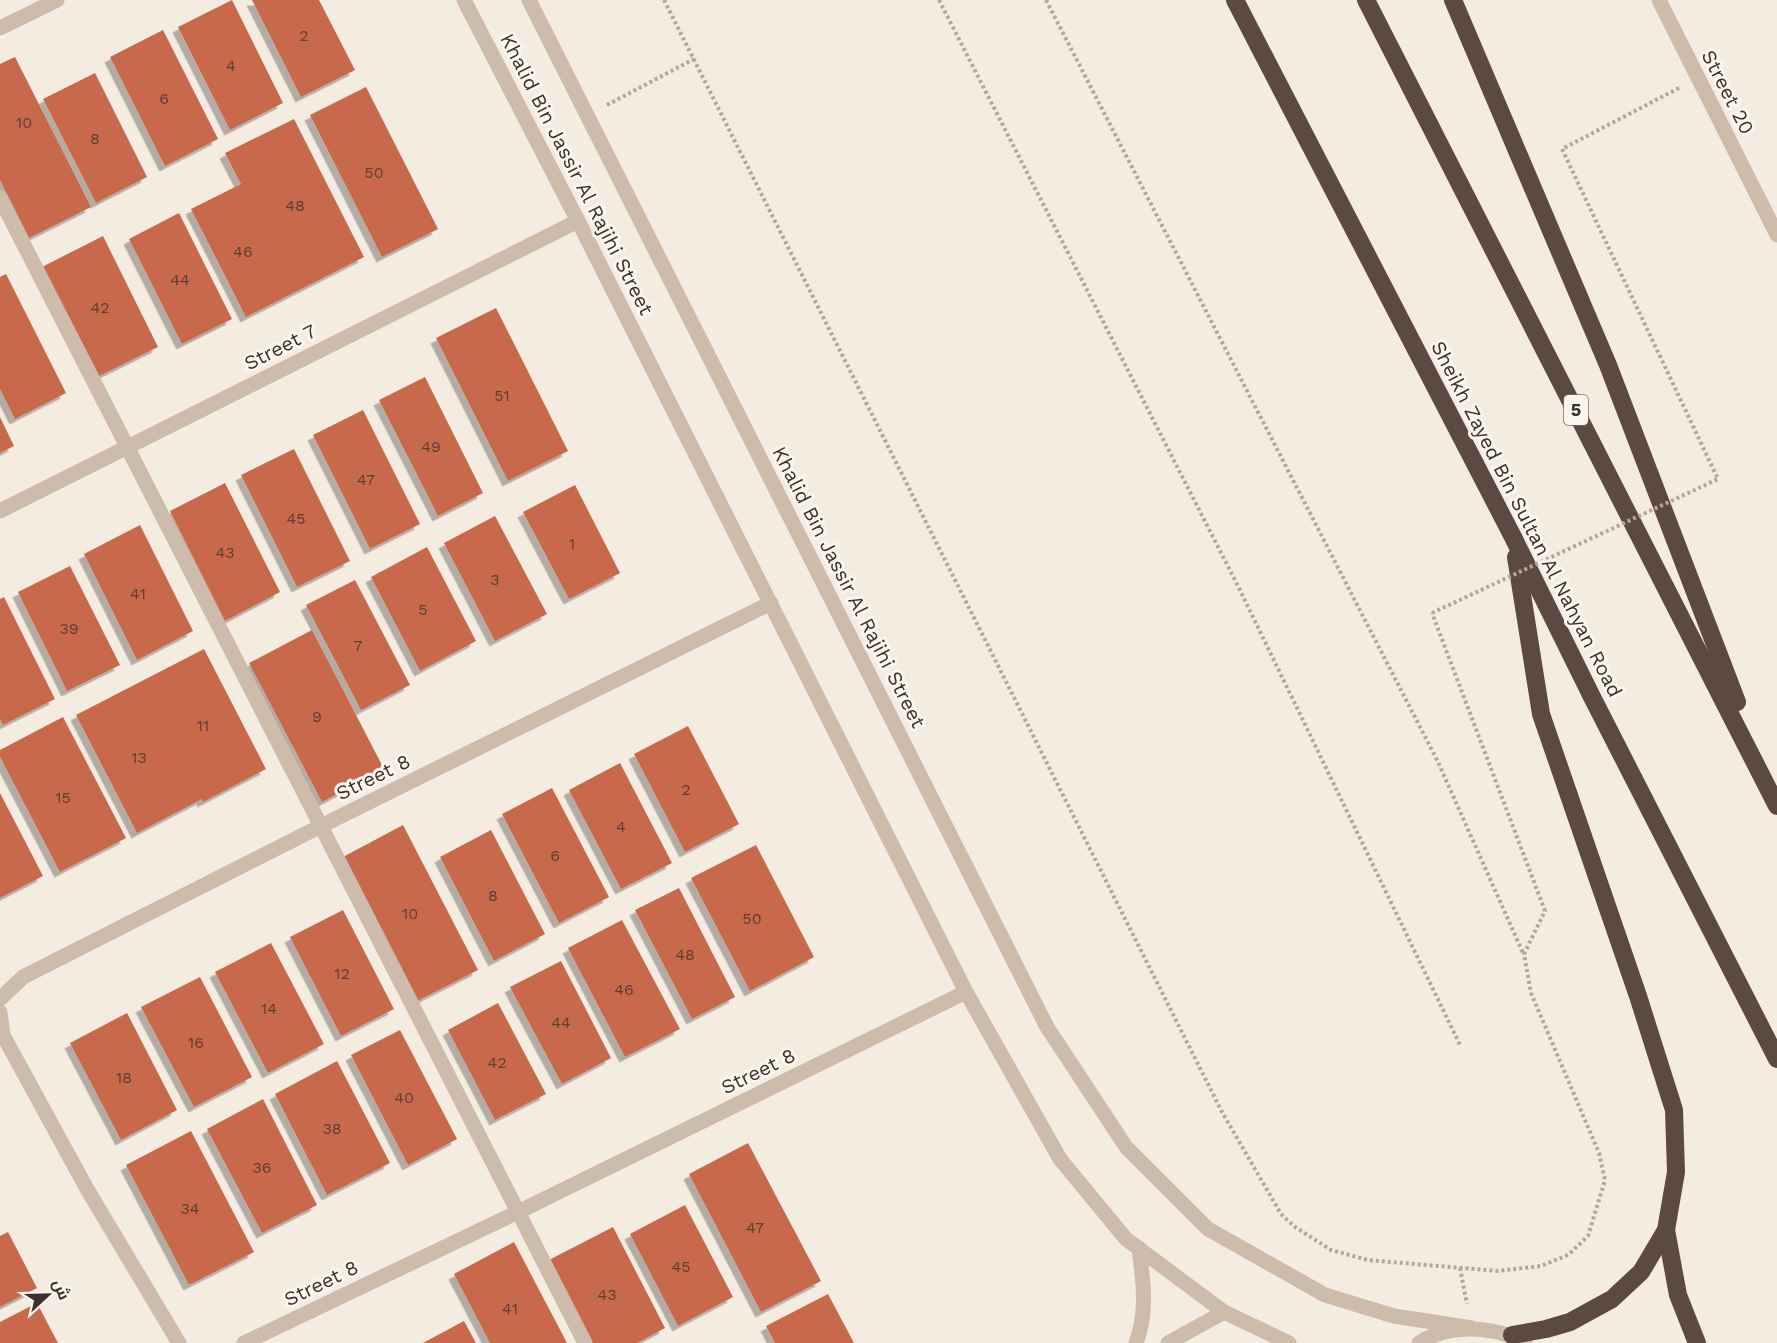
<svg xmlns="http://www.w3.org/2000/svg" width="1777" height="1343" font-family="'Work Sans',Cairo,sans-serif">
<defs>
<filter id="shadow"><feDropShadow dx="-5.5" dy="5.5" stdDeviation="0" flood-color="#0004"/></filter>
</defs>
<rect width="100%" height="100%" fill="#f4ebe1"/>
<g fill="#c8694b" filter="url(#shadow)">
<path d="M 232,0 L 283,103 L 230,130 L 178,27 Z"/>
<path d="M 252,0 L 319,0 L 355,70 L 301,97 Z"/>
<path d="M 163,30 L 218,139 L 165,166 L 110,57 Z"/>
<path d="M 15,57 L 91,207 L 29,238 L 0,180 L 0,64 Z"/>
<path d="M 95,73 L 147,177 L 96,203 L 43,99 Z"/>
<path d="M 366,87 L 438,229 L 382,257 L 310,115 Z"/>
<path d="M 294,119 L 364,257 L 246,317 L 191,209 L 241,184 L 225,153 Z"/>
<path d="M 179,213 L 232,319 L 182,344 L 129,239 Z"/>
<path d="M 103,236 L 158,347 L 97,377 L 42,267 Z"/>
<path d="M 6,274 L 66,393 L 15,419 L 0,389 L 0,277 Z"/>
<path d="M 496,308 L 568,451 L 508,481 L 436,338 Z"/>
<path d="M 425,377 L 483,493 L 438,516 L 379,400 Z"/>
<path d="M 363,410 L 420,524 L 370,549 L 313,435 Z"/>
<path d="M 0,417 L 14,446 L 0,453 Z"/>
<path d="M 294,449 L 350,561 L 297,587 L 241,475 Z"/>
<path d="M 225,483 L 280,592 L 225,621 L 170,511 Z"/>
<path d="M 575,485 L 620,573 L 569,599 L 523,512 Z"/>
<path d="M 495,516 L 547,614 L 495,641 L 444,543 Z"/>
<path d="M 140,525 L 193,631 L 137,660 L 84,554 Z"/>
<path d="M 427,547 L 476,641 L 420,671 L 371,577 Z"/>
<path d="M 70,566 L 120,665 L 67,691 L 18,592 Z"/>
<path d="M 355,580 L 410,685 L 361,710 L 306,605 Z"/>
<path d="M 4,597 L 55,699 L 3,725 L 0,719 L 0,599 Z"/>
<path d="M 312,630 L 384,769 L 322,802 L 249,663 Z"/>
<path d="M 204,649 L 266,769 L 203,802 L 202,799 L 137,833 L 76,715 Z"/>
<path d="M 63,717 L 126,838 L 60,872 L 0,757 L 0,750 Z"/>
<path d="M 688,726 L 739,824 L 685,852 L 634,754 Z"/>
<path d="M 620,763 L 672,863 L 621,889 L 569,790 Z"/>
<path d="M 552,788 L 609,897 L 559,923 L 502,814 Z"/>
<path d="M 0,793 L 43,876 L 0,898 Z"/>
<path d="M 403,825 L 478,970 L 417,1001 L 343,857 Z"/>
<path d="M 491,830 L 545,934 L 494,961 L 440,857 Z"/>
<path d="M 756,845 L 814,957 L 750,991 L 691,878 Z"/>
<path d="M 679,888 L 735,997 L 692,1019 L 635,910 Z"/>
<path d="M 343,910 L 394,1009 L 341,1036 L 290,937 Z"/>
<path d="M 622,920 L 680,1029 L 625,1057 L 568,948 Z"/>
<path d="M 271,943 L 324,1044 L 268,1073 L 215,972 Z"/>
<path d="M 561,961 L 611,1058 L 562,1084 L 510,987 Z"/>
<path d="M 200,977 L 252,1077 L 194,1107 L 141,1007 Z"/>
<path d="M 498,1003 L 546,1094 L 495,1120 L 448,1030 Z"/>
<path d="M 127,1013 L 177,1110 L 121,1140 L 70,1043 Z"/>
<path d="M 400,1030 L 457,1139 L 408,1165 L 351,1055 Z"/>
<path d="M 337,1061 L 390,1163 L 327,1195 L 275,1094 Z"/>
<path d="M 263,1099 L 317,1205 L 262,1233 L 207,1129 Z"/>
<path d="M 191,1131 L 254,1252 L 189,1285 L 126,1165 Z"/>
<path d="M 748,1143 L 821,1281 L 761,1312 L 689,1174 Z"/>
<path d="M 685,1205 L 733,1297 L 678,1326 L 630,1234 Z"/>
<path d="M 613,1227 L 665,1328 L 637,1343 L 592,1343 L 549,1260 Z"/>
<path d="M 8,1232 L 37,1288 L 0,1307 L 0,1236 Z"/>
<path d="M 514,1242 L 567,1343 L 490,1343 L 454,1274 Z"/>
<path d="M 828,1294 L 854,1343 L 775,1343 L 766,1326 Z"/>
<path d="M 37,1303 L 58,1343 L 0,1343 L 0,1322 Z"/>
<path d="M 464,1321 L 476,1343 L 423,1343 Z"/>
</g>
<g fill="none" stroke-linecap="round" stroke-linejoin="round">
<g stroke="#b9a596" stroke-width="4" stroke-dasharray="3 3" stroke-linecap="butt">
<path d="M 664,0 L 1222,1112 L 1281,1214 L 1295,1227 L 1331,1250 L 1368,1260 L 1497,1271 L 1541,1266 L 1568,1255 L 1588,1236 L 1605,1180 L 1599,1153 L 1531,993 L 1524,954 L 1545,911 L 1432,613"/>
<path d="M 939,0 L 1238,586 L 1460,1045"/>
<path d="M 1046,0 L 1438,762 L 1523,953"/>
<path d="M 1679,88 L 1562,149 L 1718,479"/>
<path d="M 607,105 L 694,59"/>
<path d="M 1460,1268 L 1467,1304"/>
</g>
<g stroke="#cdbbac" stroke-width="15">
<path d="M 464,0 L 578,221 L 966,992 L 1060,1159 L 1126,1239 L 1224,1312 L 1289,1343"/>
<path d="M 529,0 L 1047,1027 L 1126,1147 L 1208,1229 L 1325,1295 L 1394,1316 L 1472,1328"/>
<path d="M 1659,0 L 1777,235"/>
<path d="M 0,28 L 57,0"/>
<path d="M 0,198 C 192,581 390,961 585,1343"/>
<path d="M 0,511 L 578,221"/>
<path d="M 0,999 L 23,977 L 321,826 L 771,603"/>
<path d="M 0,1012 L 3,1035 L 87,1189 L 179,1343"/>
<path d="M 244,1343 L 518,1212 L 966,992"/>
<path d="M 1136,1343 C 1148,1312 1143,1280 1139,1248"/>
<path d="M 1168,1343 L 1224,1312"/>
<path d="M 1419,1343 C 1449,1324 1494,1325 1525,1343"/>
</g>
<g stroke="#5c4a42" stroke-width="18">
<path d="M 1235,0 L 1513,537 L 1591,695 L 1777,1059"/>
<path d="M 1366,0 L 1777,806"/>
<path d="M 1453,0 L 1608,365 L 1737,702"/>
<path d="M 1666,1230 L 1678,1295 L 1697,1343"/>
<path d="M 1512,1335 L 1546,1329 L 1570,1322 L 1612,1299 L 1641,1272 L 1666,1230 L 1676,1172 L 1674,1110 L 1638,996 L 1541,714 L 1516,557"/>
</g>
<path stroke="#b9a596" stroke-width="4" stroke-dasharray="3 3" stroke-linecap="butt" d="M 1432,613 L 1718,479"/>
</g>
<g text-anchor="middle" stroke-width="6" stroke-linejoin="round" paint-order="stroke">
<g font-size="16" fill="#5e3e33">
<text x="304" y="41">2</text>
<text x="231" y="71">4</text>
<text x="164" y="104">6</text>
<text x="24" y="128">10</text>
<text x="95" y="144">8</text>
<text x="374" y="178">50</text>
<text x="295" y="211">48</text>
<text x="243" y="257">46</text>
<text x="180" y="285">44</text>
<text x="100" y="313">42</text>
<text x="502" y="401">51</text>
<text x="431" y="452">49</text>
<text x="366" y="485">47</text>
<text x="296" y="524">45</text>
<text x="572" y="549">1</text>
<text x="225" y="558">43</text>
<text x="495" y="585">3</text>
<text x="138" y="599">41</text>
<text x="423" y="615">5</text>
<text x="69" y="634">39</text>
<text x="358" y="651">7</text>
<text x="317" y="722">9</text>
<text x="203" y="731">11</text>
<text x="139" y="763">13</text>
<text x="686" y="795">2</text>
<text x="63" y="803">15</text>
<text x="621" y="832">4</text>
<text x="555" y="861">6</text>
<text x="493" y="901">8</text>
<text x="410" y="919">10</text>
<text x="752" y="924">50</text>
<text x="685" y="960">48</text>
<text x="342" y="979">12</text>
<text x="624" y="995">46</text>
<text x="269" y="1014">14</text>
<text x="561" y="1028">44</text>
<text x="196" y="1048">16</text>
<text x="497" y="1068">42</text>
<text x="124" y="1083">18</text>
<text x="404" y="1103">40</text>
<text x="332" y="1134">38</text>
<text x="262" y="1173">36</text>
<text x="190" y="1214">34</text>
<text x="755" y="1233">47</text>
<text x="681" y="1272">45</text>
<text x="607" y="1300">43</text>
<text x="510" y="1314">41</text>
</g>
<rect fill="#fbf5ee" stroke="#756b66" stroke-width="1.5" x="1564" y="395" width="24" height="30" rx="4.5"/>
<g font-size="18" font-weight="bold" fill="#3b302b">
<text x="1576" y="416">5</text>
</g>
<g font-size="20" fill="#3b302b" stroke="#fbf5ee">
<text transform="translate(1728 92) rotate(63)" y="7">Street 20</text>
<text transform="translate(577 174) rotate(63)" y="7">Khalid Bin Jassir Al Rajihi Street</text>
<text transform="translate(280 347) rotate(-27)" y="7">Street 7</text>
<text transform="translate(1527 519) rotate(63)" y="7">Sheikh Zayed Bin Sultan Al Nahyan Road</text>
<text transform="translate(849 587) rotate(63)" y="7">Khalid Bin Jassir Al Rajihi Street</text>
<text transform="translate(373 777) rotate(-26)" y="7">Street 8</text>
<text transform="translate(758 1071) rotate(-26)" y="7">Street 8</text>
<text transform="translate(321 1283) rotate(-26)" y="7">Street 8</text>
</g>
</g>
<g transform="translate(48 1295) rotate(68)" stroke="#fbf5ee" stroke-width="4.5" paint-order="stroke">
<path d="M0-4.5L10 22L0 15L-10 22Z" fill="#3b302b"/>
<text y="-9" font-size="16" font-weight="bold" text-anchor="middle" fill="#3b302b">ش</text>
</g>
</svg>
